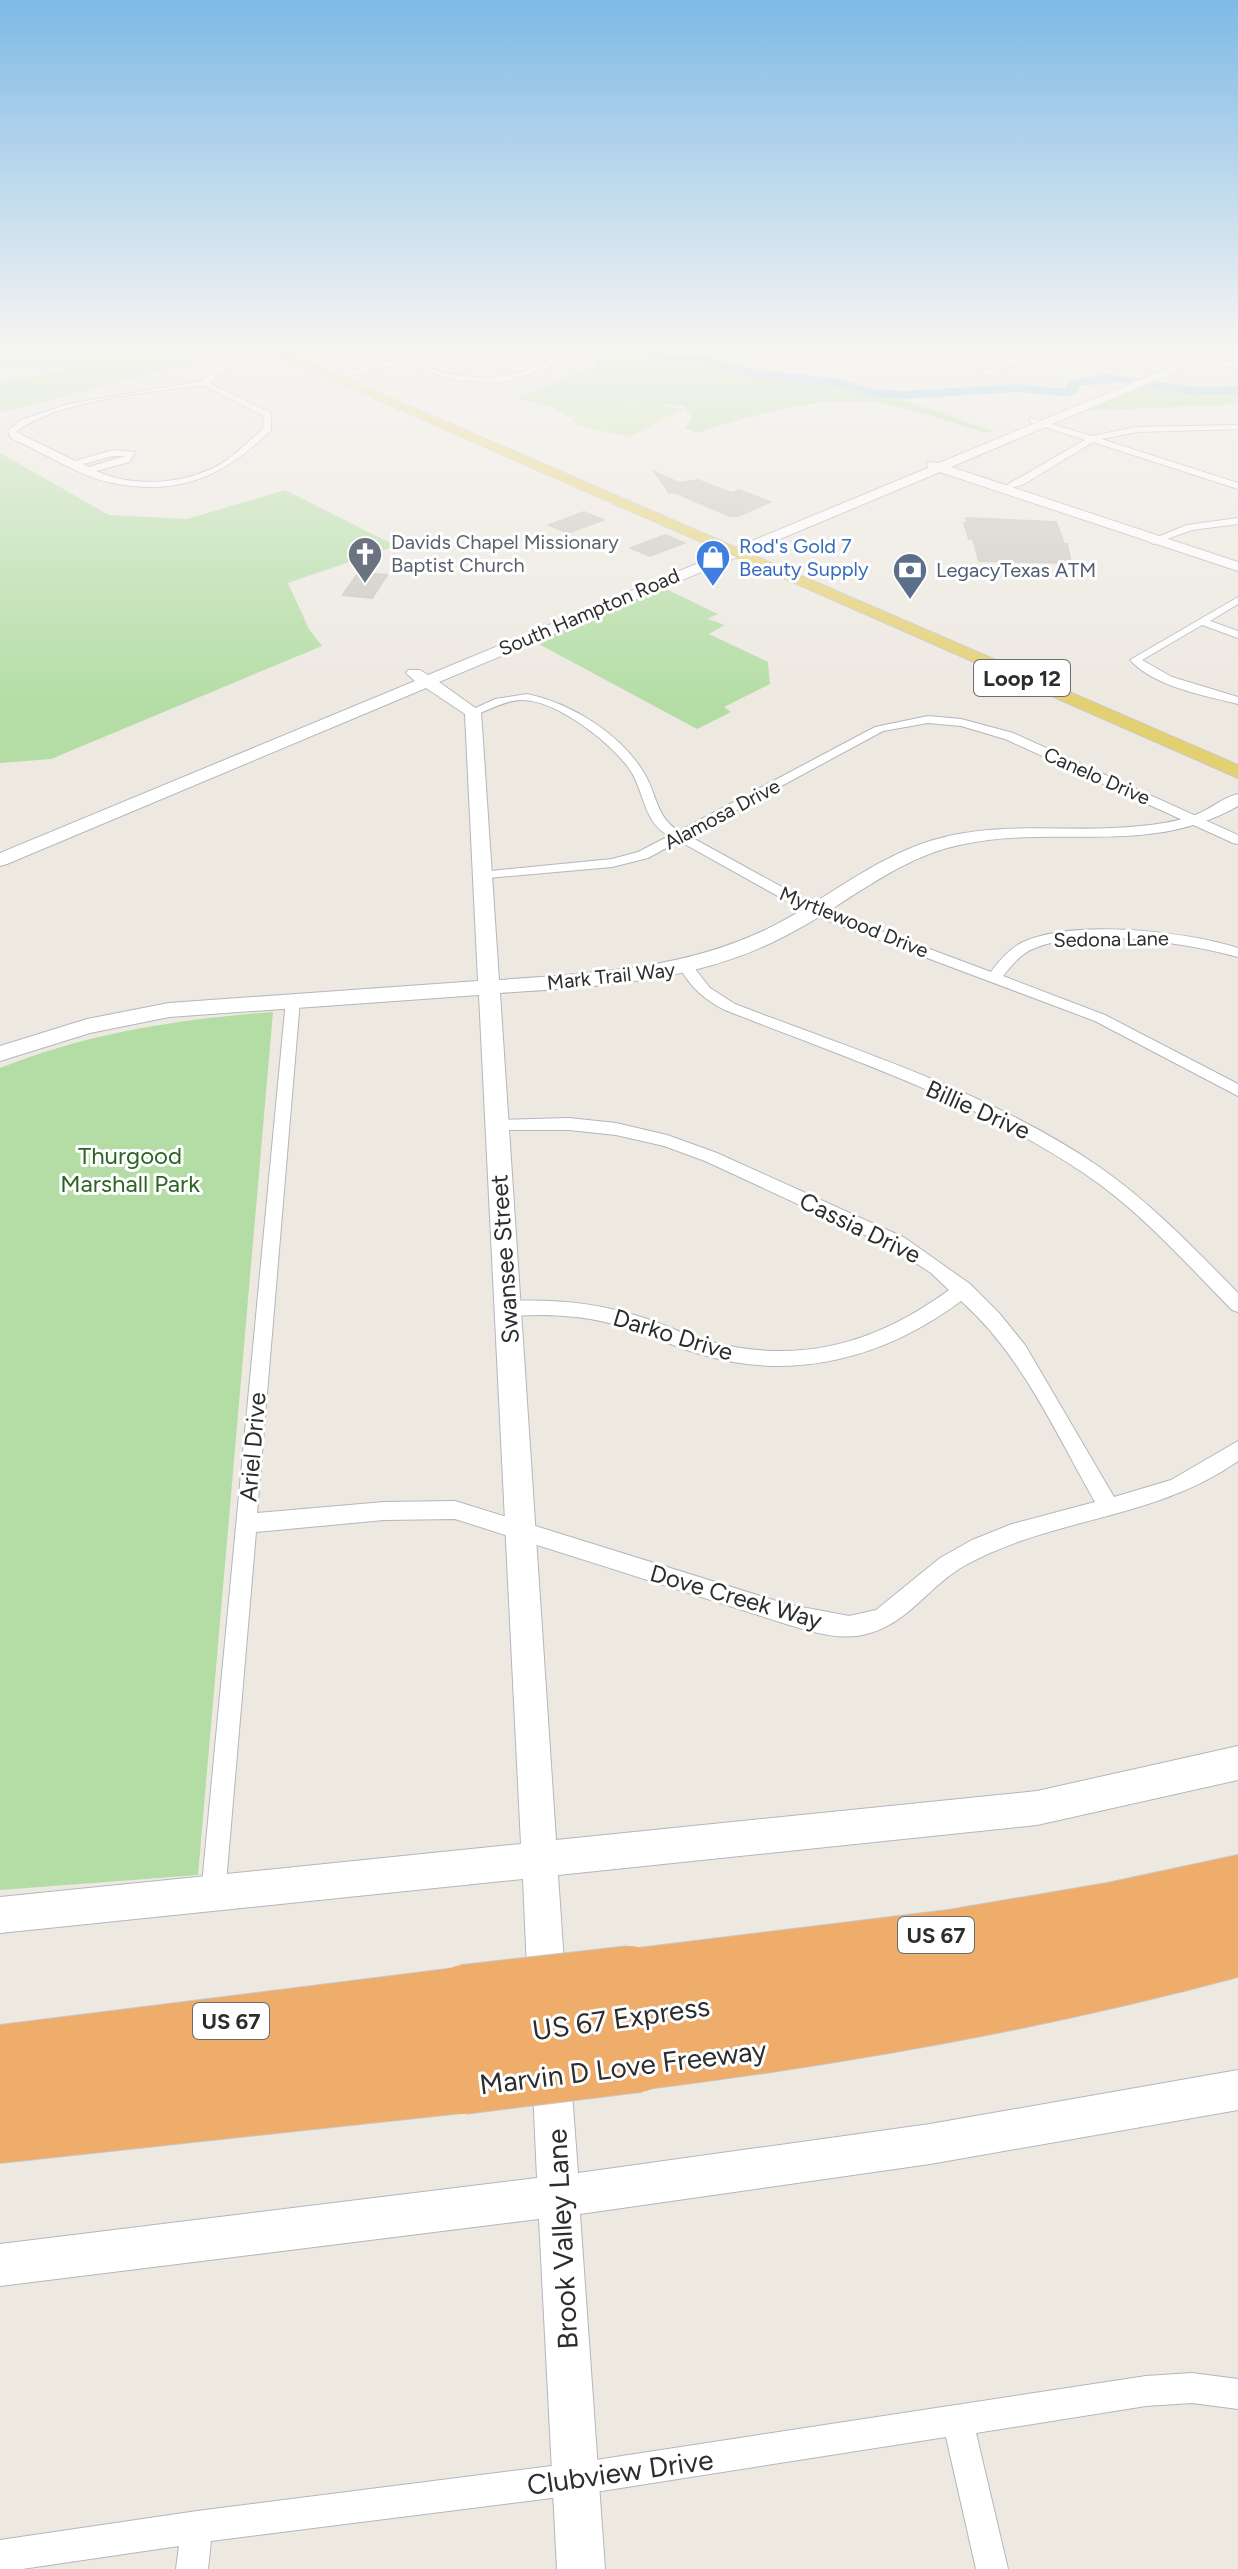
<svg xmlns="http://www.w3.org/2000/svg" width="1238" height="2569" font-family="Figtree,sans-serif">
<rect width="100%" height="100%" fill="#ede9e1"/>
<g fill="#b3dda4">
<path d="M 0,349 L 243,349 L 4,412 L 0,409 L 0,382 L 49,374 L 79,364 L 0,367 Z"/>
<path d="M 640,350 L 666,359 L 696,356 L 762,374 L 824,381 L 865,391 L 871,389 L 993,431 L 987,433 C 953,424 919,410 885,404 C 821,394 756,414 696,433 L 684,428 L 692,418 L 684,406 L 628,403 L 570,417 L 555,408 L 515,398 L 597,366 L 595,358 Z"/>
<path d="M 1159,381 L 1197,391 L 1238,385 L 1238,402 L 1223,405 L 1082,411 Z"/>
<path d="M 0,453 L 109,515 L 187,519 L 285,490 L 396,546 L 288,583 L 309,629 L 322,646 L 51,759 L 0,763 Z"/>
<path d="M 664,588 L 718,614 L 708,619 L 725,625 L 709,634 L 768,662 L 770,684 L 724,707 L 731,712 L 697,729 L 535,642 Z"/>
<path d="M 273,1012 L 198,1875 L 0,1890 L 0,1068 C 87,1033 180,1019 273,1012 Z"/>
</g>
<path fill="#c3e3a1" d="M 623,404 L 655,404 L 683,409 L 629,437 L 577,425 L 572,420 L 582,413 Z"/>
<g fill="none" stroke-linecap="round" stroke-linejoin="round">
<path fill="#80c2e3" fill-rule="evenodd" d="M 639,349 L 654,349 L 667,356 L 706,356 L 758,370 L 834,378 L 875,389 L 904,391 L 1020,384 L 1066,389 L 1069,381 L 1105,374 L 1195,387 L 1238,386 L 1238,394 L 1195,395 L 1120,382 L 1079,386 L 1078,392 L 1068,397 L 1020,392 L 904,399 L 874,397 L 833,386 L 757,378 L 706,364 L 665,364 Z"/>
</g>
<g fill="#c9c7bf" stroke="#c8c5bb" stroke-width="2">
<path d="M 655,472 L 679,483 L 698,480 L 731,493 L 739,490 L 770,502 L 738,516 L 730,516 L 674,492 L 669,493 Z"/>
<path d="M 584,512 L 603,520 L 568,533 L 549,525 Z"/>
<path d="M 966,518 L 1056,522 L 1064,544 L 1067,544 L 1071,563 L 979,561 L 973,539 L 969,539 L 964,523 L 968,523 Z"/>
<path d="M 665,535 L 684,543 L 650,556 L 631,548 Z"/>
<path d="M 358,573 L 387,575 L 372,598 L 343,595 Z"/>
</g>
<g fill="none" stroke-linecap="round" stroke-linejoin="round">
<g stroke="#b4b6bf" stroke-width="2">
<g id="street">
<path d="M 260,349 L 271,349 L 225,369 L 209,383 L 271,413 L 271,430 C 223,478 176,497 108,482 C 80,476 38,450 11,438 L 8,431 L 21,420 L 68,404 L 202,381 L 219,365 ZM 203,385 L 264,416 L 263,429 C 247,442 231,460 213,468 C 178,485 131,487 96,471 L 129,462 L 135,452 L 113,450 L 75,461 L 16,432 C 56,400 152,392 203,385 ZM 113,456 L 125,456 L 89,467 L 83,464 Z"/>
<path d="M 369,349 C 380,349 391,358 401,357 C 415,356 427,349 441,349 L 406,360 C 449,377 493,386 536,367 C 550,361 561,349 576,349 L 544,370 L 498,383 L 455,380 L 399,363 L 330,381 L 330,377 L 392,360 Z"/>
<path d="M 778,349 L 789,349 L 773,356 L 769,354 Z"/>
<path d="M 825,349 L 837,349 L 869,361 L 862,363 Z"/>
<path d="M 994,349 L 1031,349 L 1024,361 L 980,377 L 980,373 L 1021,354 Z"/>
<path d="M 1130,349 L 1142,349 L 1192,365 L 1185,367 Z"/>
<path d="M 1204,356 L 1238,365 L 1238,369 L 1201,360 Z"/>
<path d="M 1030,418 L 1092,436 L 1137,427 L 1238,425 L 1238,429 L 1137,432 L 1101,439 L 1238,483 L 1238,489 L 1093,442 L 1024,484 L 1005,490 L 1005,486 L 1085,440 L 1030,422 Z"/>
<path d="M 1238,518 L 1238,524 L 1192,530 L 1153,544 L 1148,541 L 1187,525 Z"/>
<path d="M 1238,597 L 1238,604 L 1210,621 L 1238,631 L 1238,638 L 1202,625 L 1142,660 L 1172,677 L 1238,697 L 1238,704 C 1203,695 1155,687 1130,660 Z"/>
<path d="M 527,694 C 571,703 621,734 644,773 C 657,794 656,818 679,831 L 875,727 L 928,716 L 961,719 L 1013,733 L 1238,835 L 1238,844 L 1233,843 L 1005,739 L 961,726 L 928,723 L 883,731 L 689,836 L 820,908 L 991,972 C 1000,960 1009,949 1023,942 C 1073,919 1186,931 1238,948 L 1238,957 C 1185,943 1088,927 1035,948 C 1021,953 1012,965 1003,976 L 1105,1015 L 1238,1084 L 1238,1096 L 1095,1021 L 810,914 L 679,841 L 648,858 L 612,867 L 476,879 L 476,873 L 481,872 L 612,859 L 638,852 L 669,836 C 644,822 645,796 632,773 C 615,745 555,698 520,700 C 503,701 489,711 473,715 L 467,712 L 495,699 Z"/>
<path d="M 687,963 L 692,965 L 710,988 L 735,1004 C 857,1051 988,1091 1098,1166 C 1150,1202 1194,1248 1238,1293 L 1238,1312 L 1232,1310 C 1185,1262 1140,1211 1085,1174 C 976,1100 846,1058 725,1010 C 705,1000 691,988 680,968 Z"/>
<path d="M 293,995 L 300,1000 L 257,1513 L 384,1502 L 455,1501 L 786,1604 L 849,1616 L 876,1610 L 940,1558 L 972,1540 L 1012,1524 L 1095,1502 C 1055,1432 1022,1355 961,1301 C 886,1357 796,1382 703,1355 C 670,1346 639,1329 605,1322 C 584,1317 561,1315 539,1315 C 527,1315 514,1317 503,1313 L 500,1308 L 503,1303 L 509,1301 C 554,1299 598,1303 641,1317 C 662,1323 682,1334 704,1340 C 796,1366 874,1345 949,1290 L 931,1273 L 893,1248 L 705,1161 L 664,1146 L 616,1135 L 569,1130 L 490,1130 L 488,1126 L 490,1122 L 496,1120 L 569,1118 L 616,1123 L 667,1135 L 717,1153 L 905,1238 L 970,1284 L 999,1313 L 1025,1345 L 1114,1497 L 1171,1480 L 1238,1441 L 1238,1461 C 1155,1520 1051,1517 964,1566 C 930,1585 909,1622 870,1633 C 842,1642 813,1632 786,1624 L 455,1519 L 384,1520 L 256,1532 L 225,1895 L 222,1904 L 213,1907 L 204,1904 L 201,1895 L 286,1000 Z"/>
<path d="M 1192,2373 L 1238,2379 L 1238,2409 L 1192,2403 L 1146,2406 L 976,2433 L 1008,2569 L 976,2569 L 946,2437 L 576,2495 L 211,2541 L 208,2569 L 176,2569 L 179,2546 L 22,2569 L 0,2569 L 0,2540 L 197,2511 L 576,2463 L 1146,2376 Z"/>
</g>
</g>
<g stroke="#b4b6bf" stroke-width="2">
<g id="secondary">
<path d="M 1214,349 L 1229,349 L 951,467 L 1238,562 L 1238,571 L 940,472 L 439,682 L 481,712 L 499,980 C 591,973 681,970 765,930 C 822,903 870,860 930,841 C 1000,819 1070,834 1141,826 C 1161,824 1182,821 1200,813 C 1213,807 1224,797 1238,794 L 1238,806 C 1146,858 1056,823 959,845 C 894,859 842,908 783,937 C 695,983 597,986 500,993 L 556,1840 L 1037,1791 L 1238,1746 L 1238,1780 L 1037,1825 L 558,1875 L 566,1992 L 560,2005 L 547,2011 L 534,2005 L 528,1992 L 523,1879 L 0,1933 L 0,1897 L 521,1844 L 479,995 L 169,1017 L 90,1033 L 0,1061 L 0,1046 L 87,1019 L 169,1003 L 478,981 L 465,714 L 426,688 L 7,864 L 0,866 L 0,853 L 415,681 L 406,673 L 408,670 L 420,670 L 428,675 L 928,468 L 927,462 L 939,463 Z"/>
<path d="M 551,2048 L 565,2053 L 570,2067 L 578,2173 L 930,2124 L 1238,2070 L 1238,2110 L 930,2164 L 580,2214 L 605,2569 L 557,2569 L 539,2219 L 0,2286 L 0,2244 L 537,2178 L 532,2067 L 537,2053 Z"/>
</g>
</g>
<g stroke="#c8c8c8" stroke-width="2">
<path id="primary" d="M 262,349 L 278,349 L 1238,765 L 1238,778 Z"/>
</g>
<g stroke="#c8c8c8" stroke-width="2">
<g id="highway">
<path d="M 1238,1855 L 1238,1977 C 1041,2030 841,2065 639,2090 L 621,2083 L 614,2065 L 621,2047 L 631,2043 L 613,2036 L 606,2018 L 613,2000 L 625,1995 L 613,1990 L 606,1973 L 613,1956 L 630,1949 L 948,1910 L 1107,1883 Z"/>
<path d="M 463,1967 L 480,1975 L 488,1992 L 480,2009 L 455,2018 L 467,2022 L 474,2040 L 467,2058 L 456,2062 L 463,2061 L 481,2069 L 489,2087 L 481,2105 L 463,2113 L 0,2163 L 0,2025 Z"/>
</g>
</g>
<use href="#street" fill="#fff" fill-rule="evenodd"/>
<use href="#secondary" fill="#fff" fill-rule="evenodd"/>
<use href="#primary" fill="#e3d070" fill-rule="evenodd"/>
<use href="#highway" fill="#efad6b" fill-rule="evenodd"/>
<g stroke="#c8c8c8" stroke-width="56" stroke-linecap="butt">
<g id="highway-bridge">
<path d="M 463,1992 L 630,1973"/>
<path d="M 449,2040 L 631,2018"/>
<path d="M 463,2087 L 639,2065"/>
</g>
</g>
<use href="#highway-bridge" stroke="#efad6b" stroke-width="54"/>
</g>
<linearGradient id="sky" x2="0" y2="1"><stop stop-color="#7ebae6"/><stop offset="0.49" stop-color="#f7f5f2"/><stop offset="1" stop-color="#f7f5f2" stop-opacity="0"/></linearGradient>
<rect width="1238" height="709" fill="url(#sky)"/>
<defs>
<g id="church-pin" transform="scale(1.8)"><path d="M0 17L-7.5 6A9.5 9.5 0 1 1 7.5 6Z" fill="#6b7280" stroke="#fff"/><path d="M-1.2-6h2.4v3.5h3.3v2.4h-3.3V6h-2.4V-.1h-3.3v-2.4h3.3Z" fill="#fff"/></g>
<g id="shop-pin" transform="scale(1.8)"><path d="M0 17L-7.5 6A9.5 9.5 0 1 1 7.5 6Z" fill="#3f7fe0" stroke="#fff"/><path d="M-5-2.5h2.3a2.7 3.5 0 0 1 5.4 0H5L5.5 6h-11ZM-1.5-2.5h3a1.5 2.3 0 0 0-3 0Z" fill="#fff"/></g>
<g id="bank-pin" transform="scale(1.8)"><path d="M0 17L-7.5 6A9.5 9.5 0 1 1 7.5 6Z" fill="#5c6f8a" stroke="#fff"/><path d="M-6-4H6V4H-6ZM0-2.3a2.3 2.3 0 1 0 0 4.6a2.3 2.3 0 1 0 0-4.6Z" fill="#fff"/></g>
</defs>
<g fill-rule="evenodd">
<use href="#church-pin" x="365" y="554"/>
<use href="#shop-pin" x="713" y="557"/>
<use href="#bank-pin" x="910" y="570"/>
</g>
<g text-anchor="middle" stroke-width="6" stroke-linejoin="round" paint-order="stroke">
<g font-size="20" fill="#5b616d" stroke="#fff" text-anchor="start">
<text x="391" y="549">Davids Chapel Missionary<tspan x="391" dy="23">Baptist Church</tspan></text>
</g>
<g font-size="20" fill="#366cbe" stroke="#fff" text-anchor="start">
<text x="739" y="553">Rod's Gold 7<tspan x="739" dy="23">Beauty Supply</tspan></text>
</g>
<g font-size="20" fill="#4e5e75" stroke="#fff" text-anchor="start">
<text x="936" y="577">LegacyTexas ATM</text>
</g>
<g font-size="20" fill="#2d2d2d" stroke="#fff">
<text transform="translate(589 612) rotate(-23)" y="7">South Hampton Road</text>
<text transform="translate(1097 776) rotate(24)" y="7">Canelo Drive</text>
<text transform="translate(722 814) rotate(-28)" y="7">Alamosa Drive</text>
<text transform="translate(854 922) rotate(22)" y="7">Myrtlewood Drive</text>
<text transform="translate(1111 939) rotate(-1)" y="7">Sedona Lane</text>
<text transform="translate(611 976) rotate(-6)" y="7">Mark Trail Way</text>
</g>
<g fill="#fff" stroke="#6c6c6c" stroke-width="2">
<rect x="974" y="660" width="96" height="36" rx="6"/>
<rect x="898" y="1917" width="76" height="36" rx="6"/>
<rect x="193" y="2003" width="76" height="36" rx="6"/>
</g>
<g font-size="22" font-weight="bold" fill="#2d2d2d">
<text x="1022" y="686">Loop 12</text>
<text x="936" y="1943">US 67</text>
<text x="231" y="2029">US 67</text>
</g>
<g font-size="24" fill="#2d2d2d" stroke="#fff">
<text transform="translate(978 1110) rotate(24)" y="8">Billie Drive</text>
<text transform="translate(860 1228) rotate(26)" y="8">Cassia Drive</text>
<text transform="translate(505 1259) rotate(-94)" y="8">Swansee Street</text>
<text transform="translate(673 1335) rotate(17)" y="8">Darko Drive</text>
<text transform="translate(253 1447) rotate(-85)" y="8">Ariel Drive</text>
<text transform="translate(736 1597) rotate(16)" y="8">Dove Creek Way</text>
</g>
<g font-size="24" fill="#2c6423" stroke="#fff">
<text x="130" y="1164">Thurgood<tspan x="130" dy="28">Marshall Park</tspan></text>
</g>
<g font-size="28" fill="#2d2d2d" stroke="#fff">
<text transform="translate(621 2018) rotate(-8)" y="10">US 67 Express</text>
<text transform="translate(623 2067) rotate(-7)" y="10">Marvin D Love Freeway</text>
<text transform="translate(562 2239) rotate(-93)" y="10">Brook Valley Lane</text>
<text transform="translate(620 2472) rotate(-8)" y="10">Clubview Drive</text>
</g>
</g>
</svg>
